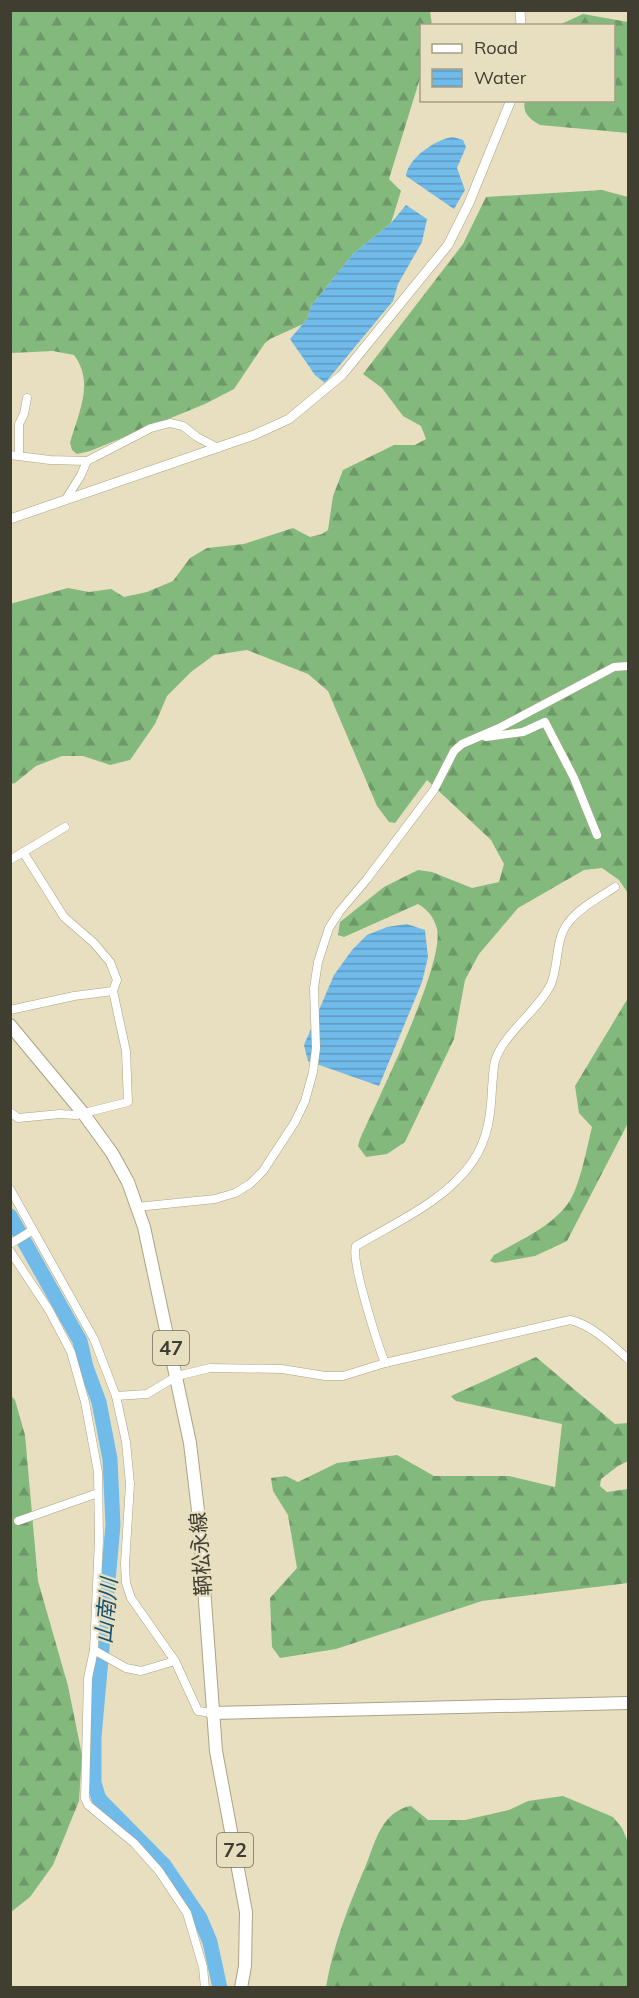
<svg xmlns="http://www.w3.org/2000/svg" width="639" height="1998" font-family="Mulish,'Noto Sans JP',sans-serif">
<defs>
<pattern id="forest-firs" width="22" height="20" patternUnits="userSpaceOnUse" patternTransform="scale(1.5)"><rect width="22" height="20" fill="#83b97d"/><path d="M5 1l3.5 6h-7zM16 11l3.5 6h-7z" fill="#6d9867"/></pattern>
<pattern id="water-rules" width="6" height="5" patternUnits="userSpaceOnUse" patternTransform="scale(1.5)"><rect width="6" height="5" fill="#71bbeb"/><path d="M0 2.5h6" fill="none" stroke="#5e99bf"/></pattern>
</defs>
<rect width="100%" height="100%" fill="#e7dfc0"/>
<g fill="url(#forest-firs)">
<path d="M 11,11 L 430,11 L 432,25 L 422,26 L 421,75 L 389,179 L 401,191 L 391,223 L 353,254 L 311,306 L 307,319 L 303,324 L 270,339 L 265,343 L 234,389 L 205,404 L 90,451 L 77,454 L 72,450 L 70,443 C 78,414 95,383 74,355 L 53,351 L 11,353 Z"/>
<path d="M 583,14 L 628,22 L 628,133 L 540,125 C 530,119 522,113 525,101 L 614,100 L 614,26 L 559,25 Z"/>
<path d="M 602,190 L 628,197 L 628,893 L 619,880 L 602,868 L 584,870 L 518,908 L 479,954 L 465,980 L 454,1039 L 405,1142 L 387,1154 L 366,1157 L 358,1146 L 360,1139 C 377,1101 445,964 437,929 C 434,917 428,910 418,904 L 344,937 L 338,935 L 340,922 L 384,887 L 418,870 L 432,872 L 472,888 L 499,882 L 504,864 L 491,840 L 427,780 L 395,823 L 389,822 L 377,806 L 328,691 L 308,674 L 247,650 L 214,655 L 191,672 L 167,696 L 155,724 L 130,760 L 110,765 L 83,756 L 62,756 L 36,766 L 15,783 L 11,784 L 10,604 L 68,588 L 89,592 L 111,589 L 124,597 L 147,592 L 173,581 L 190,558 L 207,548 L 244,544 L 293,528 L 310,537 L 322,534 L 328,530 L 333,496 L 343,470 L 394,445 L 415,445 L 426,439 L 421,426 L 403,416 L 382,388 L 363,374 L 463,244 L 486,197 Z"/>
<path d="M 628,998 L 628,1123 L 567,1241 L 535,1256 L 495,1263 L 490,1261 L 494,1255 C 520,1240 552,1227 569,1202 C 580,1186 587,1147 592,1127 L 579,1113 L 575,1086 Z"/>
<path d="M 536,1357 L 615,1424 L 628,1423 L 628,1461 L 618,1466 L 601,1479 L 600,1486 L 607,1492 L 628,1489 L 628,1583 L 482,1601 L 336,1649 L 280,1658 L 272,1647 L 270,1598 L 297,1568 L 288,1515 L 273,1491 L 271,1478 L 286,1476 L 298,1482 L 337,1463 L 397,1455 L 434,1476 L 509,1476 L 555,1487 L 562,1424 L 456,1401 L 451,1396 Z"/>
<path d="M 10,1395 L 15,1400 L 25,1435 L 38,1581 L 68,1686 L 82,1755 L 79,1801 L 53,1865 L 30,1897 L 11,1912 Z"/>
<path d="M 563,1796 L 613,1817 L 622,1828 L 628,1842 L 628,1987 L 326,1987 C 333,1945 349,1905 366,1865 C 372,1850 377,1831 388,1819 C 393,1813 403,1807 411,1806 L 428,1820 L 465,1820 L 509,1810 L 528,1801 Z"/>
</g>
<g fill="url(#water-rules)">
<path d="M 453,137 L 463,140 L 466,147 L 457,168 L 465,190 L 454,209 L 406,176 C 408,158 436,139 453,137 Z"/>
<path d="M 406,205 L 427,219 L 422,242 L 398,284 L 393,301 L 325,383 L 315,375 L 290,339 L 307,319 L 311,306 L 353,254 L 391,223 Z"/>
<path d="M 407,924 L 425,930 L 428,957 L 422,982 L 379,1086 L 308,1061 L 304,1045 L 334,975 L 352,950 L 367,935 L 387,927 Z"/>
</g>
<g fill="none" stroke-linecap="round" stroke-linejoin="round">
<path stroke="#71bbeb" stroke-width="15" d="M 10,1216 L 80,1341 L 86,1367 L 99,1402 L 110,1459 L 113,1525 L 94,1737 L 94,1783 L 99,1799 L 164,1865 L 200,1918 L 210,1942 L 220,1988"/>
<g stroke="#aaa386" stroke-width="9">
<g id="minor">
<path d="M 10,455 L 50,460 L 87,461 L 151,428 L 170,423 L 183,426 L 197,437 L 218,448"/>
<path d="M 19,455 L 19,424 L 24,414 L 27,398"/>
<path d="M 66,499 L 81,475 L 87,461"/>
<path d="M 486,737 L 523,732 L 545,722 L 574,778 L 597,835"/>
<path d="M 10,860 L 65,827"/>
<path d="M 10,1010 L 74,996 L 113,991"/>
<path d="M 10,1112 L 18,1118 L 60,1114 L 76,1115 L 128,1102 L 126,1051 L 113,991 L 117,980 L 110,962 L 94,943 L 64,917 L 23,852"/>
<path d="M 10,1189 L 94,1339 L 116,1396 L 126,1442 L 130,1484 L 125,1564 L 126,1583 L 131,1598 L 175,1661 L 198,1711 L 212,1713"/>
<path d="M 137,1207 L 215,1199 L 235,1193 L 250,1184 L 263,1171 L 295,1122 L 305,1101 L 313,1072 L 316,1048 L 314,988 L 318,962 L 329,928 L 340,911 L 367,879 L 434,790 L 454,751 L 462,744 L 499,728 L 614,667 L 628,666"/>
<path d="M 10,1244 L 33,1230"/>
<path d="M 10,1251 L 49,1310 L 71,1352 L 85,1402 L 98,1472 L 99,1540 L 94,1650 L 88,1678 L 85,1798 L 88,1805 L 134,1843 L 159,1871 L 187,1913 L 203,1967 L 205,1988"/>
<path d="M 385,1363 C 378,1345 350,1259 356,1246 C 396,1222 446,1201 473,1161 C 488,1139 491,1114 492,1088 C 493,1079 493,1069 495,1061 C 503,1034 538,1011 551,984 C 559,965 555,939 568,923 C 579,908 600,897 615,887"/>
<path d="M 116,1396 L 147,1394 L 177,1376 L 210,1368 L 282,1369 L 325,1376 L 343,1376 L 385,1363 L 570,1320 C 592,1325 611,1344 628,1359"/>
<path d="M 18,1521 L 98,1493"/>
<path d="M 94,1650 L 126,1668 L 141,1671 L 175,1661"/>
</g>
</g>
<g stroke="#aaa386" stroke-width="10">
<g id="tertiary">
<path d="M 520,10 L 521,26"/>
<path d="M 10,519 L 254,435 L 289,419 L 342,375 L 448,245 L 469,203 L 511,100"/>
</g>
</g>
<g stroke="#aaa386" stroke-width="14">
<g id="primary">
<path d="M 10,1025 L 83,1113 L 112,1153 L 128,1182 L 144,1227 L 190,1443 L 199,1519 L 216,1751 L 246,1912 L 245,1966 L 241,1988"/>
<path d="M 212,1713 L 628,1703"/>
</g>
</g>
<use href="#minor" stroke="#fff" stroke-width="8"/>
<use href="#tertiary" stroke="#fff" stroke-width="9"/>
<use href="#primary" stroke="#fff" stroke-width="12"/>
</g>
<g text-anchor="middle" stroke-width="4.5" stroke-linejoin="round" paint-order="stroke">
<g fill="#e7dfc0" stroke="#726e5c" stroke-width="1.5">
<rect x="153" y="1331" width="36" height="34" rx="4.5"/>
<rect x="217" y="1833" width="36" height="34" rx="4.5"/>
</g>
<g font-size="20" font-weight="bold" fill="#403d31">
<text x="171" y="1355">47</text>
<text x="235" y="1857">72</text>
</g>
<g font-size="21" fill="#403d31" stroke="#e7dfc0">
<text transform="translate(201 1554) rotate(-94)" y="7">鞆松永線</text>
</g>
<g font-size="22" font-style="italic" fill="#185172" stroke="#e7dfc0">
<text transform="translate(106 1611) rotate(-85)" y="8">山南川</text>
</g>
</g>
<rect width="639" height="1998" fill="none" stroke="#403d31" stroke-width="24"/>
<rect x="420" y="24" width="195" height="78" fill="#e7dfc0" stroke="#a49e87" stroke-width="1.5"/>
<rect x="432" y="44" width="30" height="9" fill="#ffffff" stroke="#a49e87" stroke-width="1.5"/>
<text x="474" y="54" font-size="18" fill="#403d31">Road</text>
<rect x="432" y="69" width="30" height="18" fill="url(#water-rules)" stroke="#a49e87" stroke-width="1.5"/>
<text x="474" y="84" font-size="18" fill="#403d31">Water</text>
</svg>
